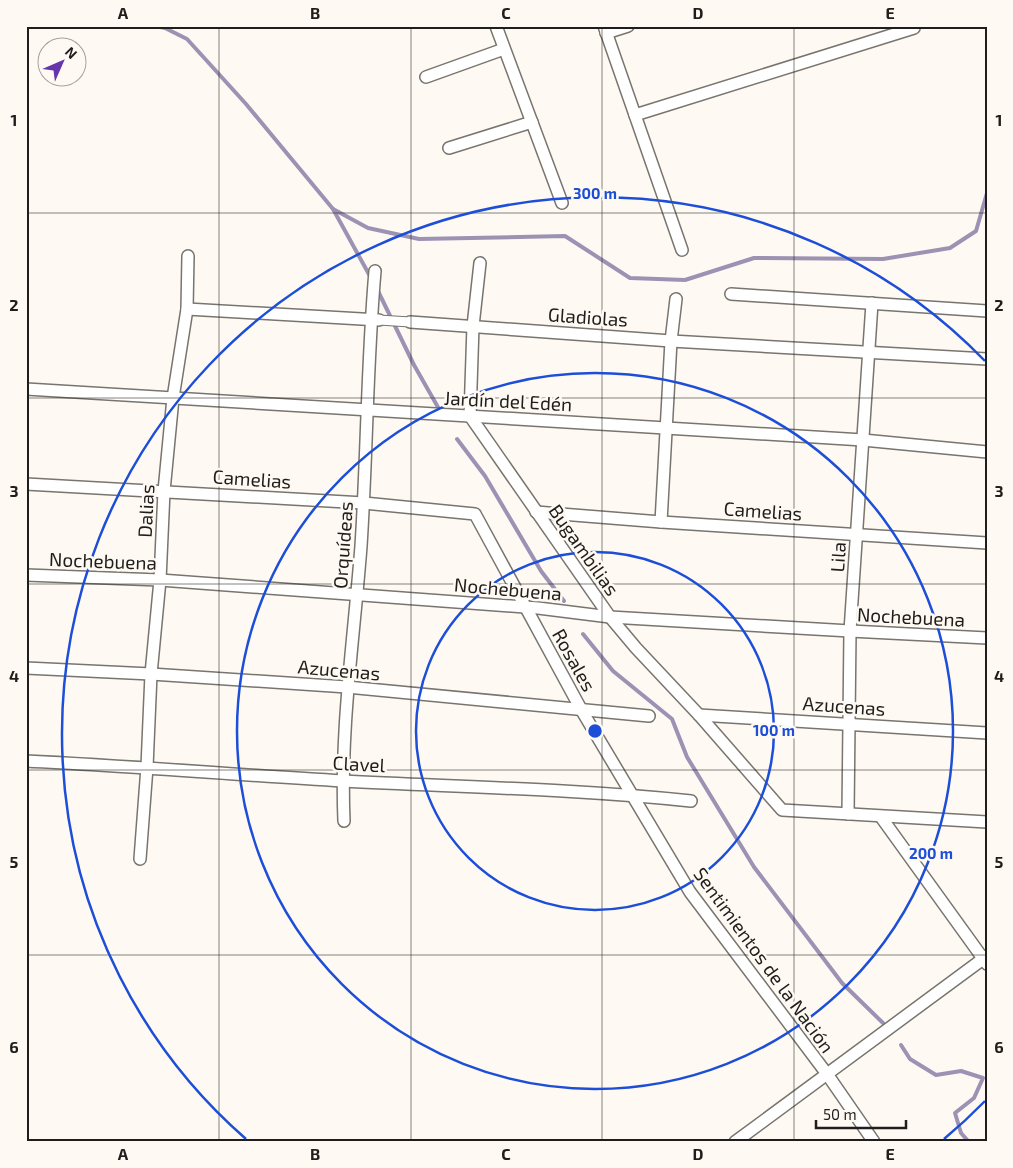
<svg xmlns="http://www.w3.org/2000/svg" width="1013" height="1168" font-family="'Exo 2',sans-serif">
<rect width="100%" height="100%" fill="#fefaf3"/>
<g fill="none" stroke-linecap="round" stroke-linejoin="round">
<g stroke="#9c92b3" stroke-width="4">
<path d="M 155,26 L 165,28 L 187,39 L 246,104 L 333,209 L 371,278"/>
<path d="M 333,209 L 368,228 L 419,239 L 565,236 L 630,278 L 685,280 L 754,258 L 883,259 L 950,248 L 976,231 L 987,193"/>
<path d="M 377,289 L 414,365 L 439,409"/>
<path d="M 457,439 L 485,476 L 541,571 L 564,601"/>
<path d="M 583,634 L 613,671 L 672,719 L 687,757 L 754,867 L 842,983 L 883,1023"/>
<path d="M 901,1045 L 910,1059 L 936,1075 L 961,1071 L 983,1078 L 974,1098 L 955,1113 L 961,1133 L 969,1142"/>
</g>
<g stroke="#78746e" stroke-width="11">
<path id="pedestrian" d="M 379,320 L 410,322"/>
</g>
<g stroke="#78746e" stroke-width="14">
<g id="minor">
<path d="M 496,26 L 562,203"/>
<path d="M 604,26 L 682,250"/>
<path d="M 606,33 L 628,26"/>
<path d="M 426,77 L 504,49"/>
<path d="M 635,115 L 914,28"/>
<path d="M 449,148 L 532,122"/>
<path d="M 480,263 L 473,326 L 470,416 L 610,617 L 636,648 L 699,715 L 782,810 L 987,822"/>
<path d="M 731,294 L 987,311"/>
<path d="M 187,309 L 379,320"/>
<path d="M 410,322 L 671,341 L 987,359"/>
<path d="M 26,389 L 863,440 L 987,452"/>
<path d="M 26,484 L 364,503 L 475,514 L 582,711 L 690,892 L 827,1074 L 874,1142"/>
<path d="M 536,512 L 661,522 L 987,543"/>
<path d="M 661,522 L 671,341 L 676,299"/>
<path d="M 26,575 L 160,580 L 538,608 L 610,617 L 850,631 L 987,638"/>
<path d="M 26,668 L 151,674 L 347,687 L 649,716"/>
<path d="M 699,715 L 987,733"/>
<path d="M 26,761 C 132,766 238,775 343,781 C 459,787 575,789 691,801"/>
<path d="M 848,814 L 850,631 L 872,303"/>
<path d="M 881,817 L 987,964"/>
<path d="M 344,821 C 340,729 354,638 361,546 C 367,454 367,362 375,271"/>
<path d="M 140,859 L 147,767 L 151,674 L 160,580 L 164,491 L 173,398 L 187,309 L 188,256"/>
<path d="M 735,1142 L 987,956"/>
</g>
</g>
<use href="#pedestrian" stroke="#fff" stroke-width="9"/>
<use href="#minor" stroke="#fff" stroke-width="11"/>
</g>
<path fill="none" stroke="#201e1c" stroke-width="1" stroke-opacity="0.55" d="M 219,26 L 219,1142M 411,26 L 411,1142M 602,26 L 602,1142M 794,26 L 794,1142M 26,213 L 987,213M 26,398 L 987,398M 26,584 L 987,584M 26,770 L 987,770M 26,955 L 987,955"/>
<g fill="none" stroke="#1d4ed8" stroke-width="2.5">
<circle cx="595" cy="731" r="179"/>
<circle cx="595" cy="731" r="358"/>
<path d="M985 1101A537 537 0 0 1 944 1139M246 1139A537 537 0 1 1 985 361"/>
</g>
<g text-anchor="middle" stroke-width="5" stroke-linejoin="round" paint-order="stroke">
<g font-size="19" fill="#201e1c" stroke="#fefaf3">
<text transform="translate(588 317) rotate(4)" y="7">Gladiolas</text>
<text transform="translate(508 401) rotate(3)" y="7">Jardín del Edén</text>
<text transform="translate(252 479) rotate(4)" y="7">Camelias</text>
<text transform="translate(146 511) rotate(-87)" y="7">Dalias</text>
<text transform="translate(763 511) rotate(4)" y="7">Camelias</text>
<text transform="translate(343 545) rotate(-86)" y="7">Orquídeas</text>
<text transform="translate(584 550) rotate(55)" y="7">Bugambilias</text>
<text transform="translate(838 557) rotate(-86)" y="7">Lila</text>
<text transform="translate(103 561) rotate(2)" y="7">Nochebuena</text>
<text transform="translate(508 589) rotate(5)" y="7">Nochebuena</text>
<text transform="translate(911 617) rotate(3)" y="7">Nochebuena</text>
<text transform="translate(574 660) rotate(61)" y="7">Rosales</text>
<text transform="translate(339 670) rotate(5)" y="7">Azucenas</text>
<text transform="translate(844 706) rotate(4)" y="7">Azucenas</text>
<text transform="translate(359 764) rotate(3)" y="7">Clavel</text>
<text transform="translate(764 960) rotate(54)" y="7">Sentimientos de la Nación</text>
</g>
</g>
<circle cx="595" cy="731" r="8" fill="#1d4ed8" stroke="#fefaf3" stroke-width="2.5"/>
<g font-size="15" text-anchor="middle" font-weight="bold" fill="#1d4ed8" stroke="#fefaf3" stroke-width="5" stroke-linejoin="round" paint-order="stroke">
<text x="595" y="199">300 m</text>
<text x="774" y="736">100 m</text>
<text x="931" y="859">200 m</text>
</g>
<rect width="1013" height="1168" fill="none" stroke="#fefaf3" stroke-width="55"/>
<g transform="translate(62 62) rotate(45)"><circle r="24" fill="#fefaf3" stroke="#a5a29d"/>
<path d="M0-4L9 19L0 12L-9 19Z" fill="#6634ab"/>
<text y="-8" font-size="14" font-weight="bold" text-anchor="middle" fill="#201e1c">N</text>
</g>
<path d="M816 1120v8h90v-8" fill="none" stroke="#201e1c" stroke-width="2.5"/>
<text x="823" y="1120" font-size="15" fill="#201e1c" stroke="#fefaf3" stroke-width="4" paint-order="stroke">50 m</text>
<rect x="28" y="28" width="958" height="1112" fill="none" stroke="#201e1c" stroke-width="2"/>
<g font-size="16" text-anchor="middle" font-weight="bold" fill="#201e1c">
<text x="123" y="19">A</text>
<text x="315" y="19">B</text>
<text x="506" y="19">C</text>
<text x="698" y="19">D</text>
<text x="890" y="19">E</text>
<text x="14" y="126">1</text>
<text x="999" y="126">1</text>
<text x="14" y="311">2</text>
<text x="999" y="311">2</text>
<text x="14" y="497">3</text>
<text x="999" y="497">3</text>
<text x="14" y="682">4</text>
<text x="999" y="682">4</text>
<text x="14" y="868">5</text>
<text x="999" y="868">5</text>
<text x="14" y="1053">6</text>
<text x="999" y="1053">6</text>
<text x="123" y="1160">A</text>
<text x="315" y="1160">B</text>
<text x="506" y="1160">C</text>
<text x="698" y="1160">D</text>
<text x="890" y="1160">E</text>
</g>
</svg>
